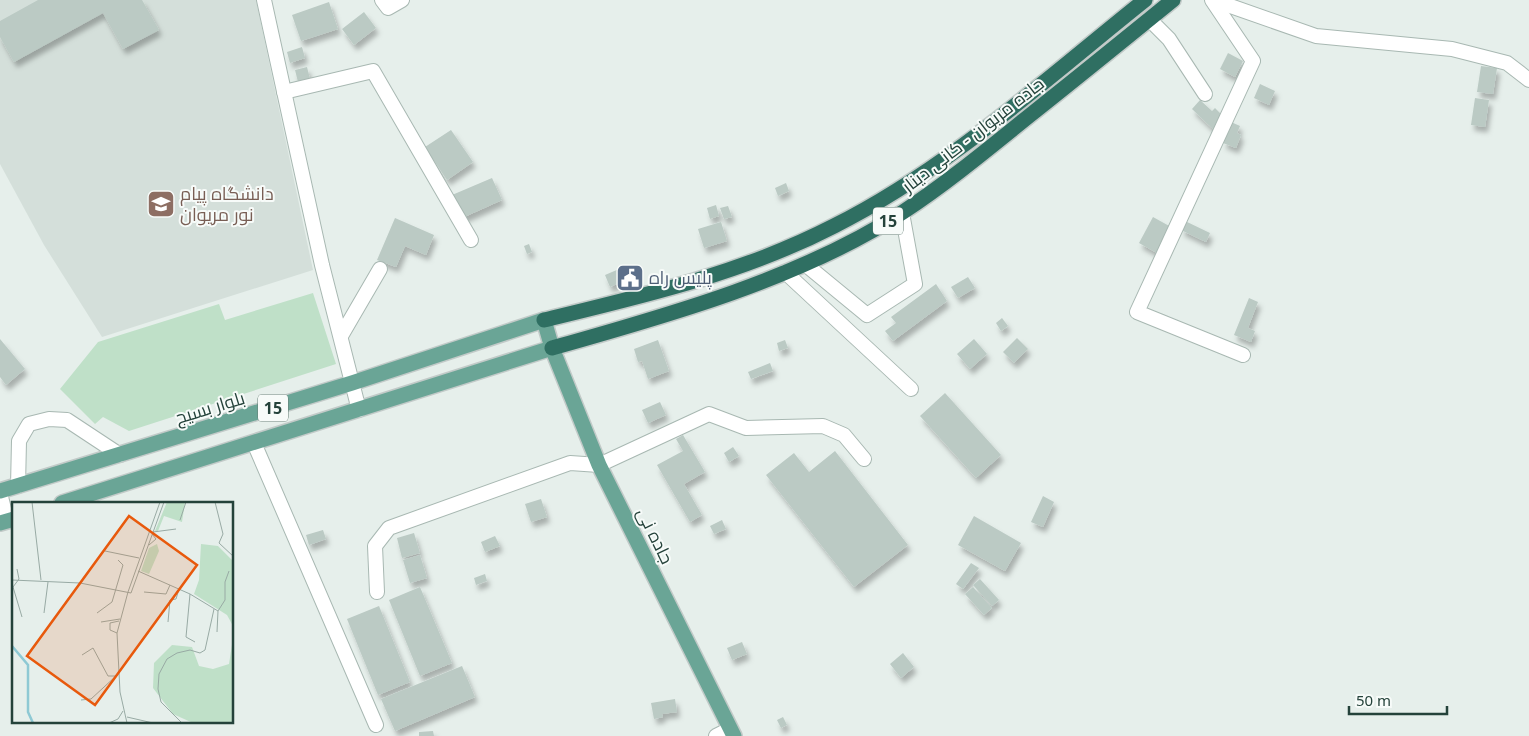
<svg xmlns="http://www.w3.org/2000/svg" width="1529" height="736" font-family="'Noto Sans',Cairo,sans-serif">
<defs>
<filter id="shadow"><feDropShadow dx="3" dy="5.5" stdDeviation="2.5" flood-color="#0004"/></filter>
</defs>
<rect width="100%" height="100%" fill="#e6efeb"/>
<path fill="#d4dfda" d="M 0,0 L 256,0 L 313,270 L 102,337 L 44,245 L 0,164 Z"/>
<path fill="#bfe0c8" d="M 313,293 L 336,364 L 129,431 L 103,417 L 95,424 L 60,389 L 98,342 L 219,304 L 225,320 Z"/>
<g fill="#bbcac4" filter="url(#shadow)">
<path d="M 38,0 L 142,0 L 159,30 L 123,49 L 103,13 L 14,62 L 0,37 L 0,21 Z"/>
<path d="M 329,2 L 338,29 L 301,41 L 292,15 Z"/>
<path d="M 364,12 L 376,28 L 354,45 L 342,29 Z"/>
<path d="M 302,47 L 305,58 L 290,63 L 287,52 Z"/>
<path d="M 1228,53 L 1243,61 L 1235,77 L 1220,69 Z"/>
<path d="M 1481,66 L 1497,68 L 1493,94 L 1477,92 Z"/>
<path d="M 307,67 L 310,79 L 298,82 L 295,70 Z"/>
<path d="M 1260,84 L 1275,91 L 1269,105 L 1254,98 Z"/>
<path d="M 1475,98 L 1489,100 L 1485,127 L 1471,125 Z"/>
<path d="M 1200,100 L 1212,111 L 1215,108 L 1226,119 L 1215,131 L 1192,109 Z"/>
<path d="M 1231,122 L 1240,126 L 1237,133 L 1241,135 L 1236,148 L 1223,143 Z"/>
<path d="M 451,130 L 473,162 L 447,180 L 425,147 Z"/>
<path d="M 492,178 L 502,200 L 462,218 L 452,195 Z"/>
<path d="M 786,183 L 789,191 L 778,196 L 775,188 Z"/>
<path d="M 716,205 L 719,216 L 710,219 L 707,208 Z"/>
<path d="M 728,206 L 732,217 L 724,219 L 720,208 Z"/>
<path d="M 1153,217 L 1171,227 L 1157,253 L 1139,243 Z"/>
<path d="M 395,218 L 434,235 L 426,255 L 405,246 L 396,267 L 377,260 Z"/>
<path d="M 1185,221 L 1210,233 L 1206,242 L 1181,230 Z"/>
<path d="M 721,222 L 727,241 L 704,248 L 698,229 Z"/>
<path d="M 529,244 L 532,252 L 527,254 L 524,246 Z"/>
<path d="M 619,269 L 621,274 L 627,271 L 630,278 L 610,287 L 605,275 Z"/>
<path d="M 968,277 L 975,288 L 958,298 L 951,287 Z"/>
<path d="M 936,284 L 947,301 L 893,341 L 885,331 L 896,323 L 891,317 Z"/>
<path d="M 1249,298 L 1258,302 L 1248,328 L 1255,331 L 1251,342 L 1234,335 Z"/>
<path d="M 1002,318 L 1008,326 L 1001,331 L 996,323 Z"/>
<path d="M 1017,338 L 1028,349 L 1014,363 L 1003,352 Z"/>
<path d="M 0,339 L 25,369 L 6,385 L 0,377 Z"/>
<path d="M 974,339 L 987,354 L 970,369 L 957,354 Z"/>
<path d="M 658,340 L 669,371 L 648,379 L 642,361 L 638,362 L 634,349 Z"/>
<path d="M 785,340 L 788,348 L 779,351 L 777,343 Z"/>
<path d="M 770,363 L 773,371 L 751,379 L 748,372 Z"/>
<path d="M 945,393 L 1001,455 L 976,478 L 920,416 Z"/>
<path d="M 660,402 L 666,415 L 648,423 L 642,410 Z"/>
<path d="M 683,435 L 705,472 L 684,484 L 702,515 L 690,522 L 657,465 L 683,451 L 676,439 Z"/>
<path d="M 733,447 L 739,456 L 729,462 L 724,453 Z"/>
<path d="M 835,451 L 908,545 L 854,587 L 766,475 L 794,453 L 809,472 Z"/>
<path d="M 1043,496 L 1054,502 L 1043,527 L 1031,522 Z"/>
<path d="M 541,499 L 547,517 L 531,522 L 525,504 Z"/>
<path d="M 974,516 L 1021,543 L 1005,571 L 958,545 Z"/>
<path d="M 722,520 L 726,529 L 714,534 L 710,526 Z"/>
<path d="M 323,530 L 326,539 L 309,545 L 306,535 Z"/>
<path d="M 414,533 L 420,553 L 402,558 L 397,538 Z"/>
<path d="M 495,536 L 500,546 L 485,552 L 481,542 Z"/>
<path d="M 420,555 L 427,578 L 410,583 L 403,560 Z"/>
<path d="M 971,563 L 979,568 L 963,589 L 956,584 Z"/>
<path d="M 485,574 L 487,581 L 476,585 L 474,578 Z"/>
<path d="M 980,579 L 999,600 L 992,606 L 973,585 Z"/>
<path d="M 420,587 L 452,663 L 420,676 L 389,600 Z"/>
<path d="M 973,587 L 992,608 L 984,615 L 965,594 Z"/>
<path d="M 379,606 L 410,682 L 378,695 L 347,619 Z"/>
<path d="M 742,642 L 747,654 L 732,660 L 727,648 Z"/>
<path d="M 903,653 L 914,667 L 901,678 L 890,664 Z"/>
<path d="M 462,666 L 475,697 L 395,731 L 381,699 Z"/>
<path d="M 675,699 L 677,712 L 662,714 L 663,717 L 654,719 L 651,703 Z"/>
<path d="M 783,717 L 787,725 L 781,728 L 777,720 Z"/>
<path d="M 433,731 L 434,736 L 419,736 L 419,732 Z"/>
</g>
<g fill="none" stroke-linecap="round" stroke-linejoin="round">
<g stroke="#a8b8b2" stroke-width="16">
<g id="minor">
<path d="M 264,0 L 322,265 L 359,410"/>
<path d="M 382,0 L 388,8 L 402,0"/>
<path d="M 1212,0 L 1253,61 L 1137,312 L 1243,355"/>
<path d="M 1213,0 L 1316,36 L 1452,49 L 1507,63 L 1529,80"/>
<path d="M 1149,19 L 1169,39 L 1205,94"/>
<path d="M 284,92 L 373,71 L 471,240"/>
<path d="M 805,264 L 867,315 L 915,284 L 902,213"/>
<path d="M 785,272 L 911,389"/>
<path d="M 341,336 L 380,269"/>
<path d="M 254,443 L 376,725"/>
<path d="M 18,486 L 19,441 L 29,424 L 49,419 L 67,420 L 120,455"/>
<path d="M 0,493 L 7,521"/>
<path d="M 377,592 L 375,546 L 389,528 L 570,463 L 599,465 L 709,414 L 746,428 L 823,426 L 844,435 L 864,459"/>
<path d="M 716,736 L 730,729"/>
</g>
</g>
<g stroke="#c2cac8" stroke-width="18">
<g id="major">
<path d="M 0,491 L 352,383 L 544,320 L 552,348 L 599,465 L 734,736"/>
<path d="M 62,503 L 552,348"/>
<path d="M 0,523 L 14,519"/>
</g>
</g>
<g stroke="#c2cac8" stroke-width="18">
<g id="highway">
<path d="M 544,320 C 643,296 743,273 834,226 C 948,169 1046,79 1145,0"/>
<path d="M 552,348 C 666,316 802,278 903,212 C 947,183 988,149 1029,116 C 1077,78 1125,39 1173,0"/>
</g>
</g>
<use href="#minor" stroke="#fff" stroke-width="14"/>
<use href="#major" stroke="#6aa596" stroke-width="15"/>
<use href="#highway" stroke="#2f6f62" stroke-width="15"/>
</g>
<defs>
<g id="university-square" transform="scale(1.4375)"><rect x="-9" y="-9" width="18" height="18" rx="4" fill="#8d6e63" stroke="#f7fbf9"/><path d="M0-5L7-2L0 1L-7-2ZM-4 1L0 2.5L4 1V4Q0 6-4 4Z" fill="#fff"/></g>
<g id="civic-square" transform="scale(1.4375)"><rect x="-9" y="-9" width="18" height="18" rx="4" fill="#5c6f8a" stroke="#f7fbf9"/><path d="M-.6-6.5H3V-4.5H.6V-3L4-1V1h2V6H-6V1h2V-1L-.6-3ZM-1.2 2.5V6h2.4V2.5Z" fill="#fff"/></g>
</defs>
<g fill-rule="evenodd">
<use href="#university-square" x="161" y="204"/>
<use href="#civic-square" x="630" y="278"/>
</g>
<g text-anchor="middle" stroke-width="4" stroke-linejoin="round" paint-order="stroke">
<g fill="#f7fbf9" stroke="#637a73" stroke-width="1">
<rect x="873" y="207.5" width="30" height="27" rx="4"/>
<rect x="258" y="394.5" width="30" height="27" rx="4"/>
</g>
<g font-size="16" font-weight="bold" fill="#24423a">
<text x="888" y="227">15</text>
<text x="273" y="414">15</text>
</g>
<g font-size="18" fill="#24423a" stroke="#f7fbf9">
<text transform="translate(973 135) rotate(-38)" y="6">جاده مریوان - کانی دینار</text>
<text transform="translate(210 408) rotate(-17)" y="6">بلوار بسیج</text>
<text transform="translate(655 536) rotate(64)" y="6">جاده نی</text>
</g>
<g font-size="18" fill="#785e54" stroke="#f7fbf9" text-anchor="start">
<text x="180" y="200">دانشگاه پیام<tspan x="180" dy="21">نور مریوان</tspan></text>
</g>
<g font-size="18" fill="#4e5e75" stroke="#f7fbf9" text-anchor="start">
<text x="649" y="284">پلیس راه</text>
</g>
</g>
<g transform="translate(12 502)">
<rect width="221" height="221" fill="#e6efeb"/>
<path d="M 155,0 L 173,0 L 170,20 L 152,14 L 146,29 L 143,29 ZM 145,42 L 147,49 L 137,72 L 129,69 L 137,46 ZM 189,42 L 206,44 L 221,59 L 221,124 L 215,113 L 182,92 L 187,78 ZM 221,136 L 221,221 L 181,221 L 161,212 L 141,186 L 142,161 L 160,143 L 180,145 L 187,164 L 201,167 L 217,162 Z" fill="#bfe0c8"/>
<path fill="none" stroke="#8ec9d4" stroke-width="2.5" d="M 0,144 L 16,163 L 16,210 L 21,221"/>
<path fill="none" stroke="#98aaa4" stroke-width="1" d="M 20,0 L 29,78M 203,0 L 211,32 L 207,41 L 222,55M 168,18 L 174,0M 141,30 L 164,27M 137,43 L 144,37 L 140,32M 93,49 L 127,56M 5,67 L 7,77 L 1,85 L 10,115M 126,69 L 178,92 L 174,135 L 183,140M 0,78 L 68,81 L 119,91 L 152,0M 116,90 L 148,0M 132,90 L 154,92 L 158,83M 178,92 L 206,109 L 205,130M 206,109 L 213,98 L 213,80 L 217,69M 32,111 L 36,80M 85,111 L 100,100 L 111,63 L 106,58M 89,120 L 108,117M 156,120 L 158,98 L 164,97 L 167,87M 105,131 L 98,128 L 98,121 L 107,119M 70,153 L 81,146 L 96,174 L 104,174M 69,198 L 79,197 L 104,174M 115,215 L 141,221M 97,221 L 106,217 L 111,209M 115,221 L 108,190 L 105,131 L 116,90M 170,221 L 149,200 L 146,187 L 147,172 L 155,157 L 165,151 L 178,148 L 188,151 L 193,148 L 202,107"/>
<path fill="#e8590c" fill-opacity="0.15" stroke="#e8590c" stroke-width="2.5" d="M 117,14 L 185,63 L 83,203 L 15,154 Z"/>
<rect width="221" height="221" fill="none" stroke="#24423a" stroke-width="2.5"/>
</g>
<path d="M1349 706v8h98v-8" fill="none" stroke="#24423a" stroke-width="2.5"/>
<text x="1356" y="706" font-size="15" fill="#24423a" stroke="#f7fbf9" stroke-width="4" paint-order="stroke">50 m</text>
</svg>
